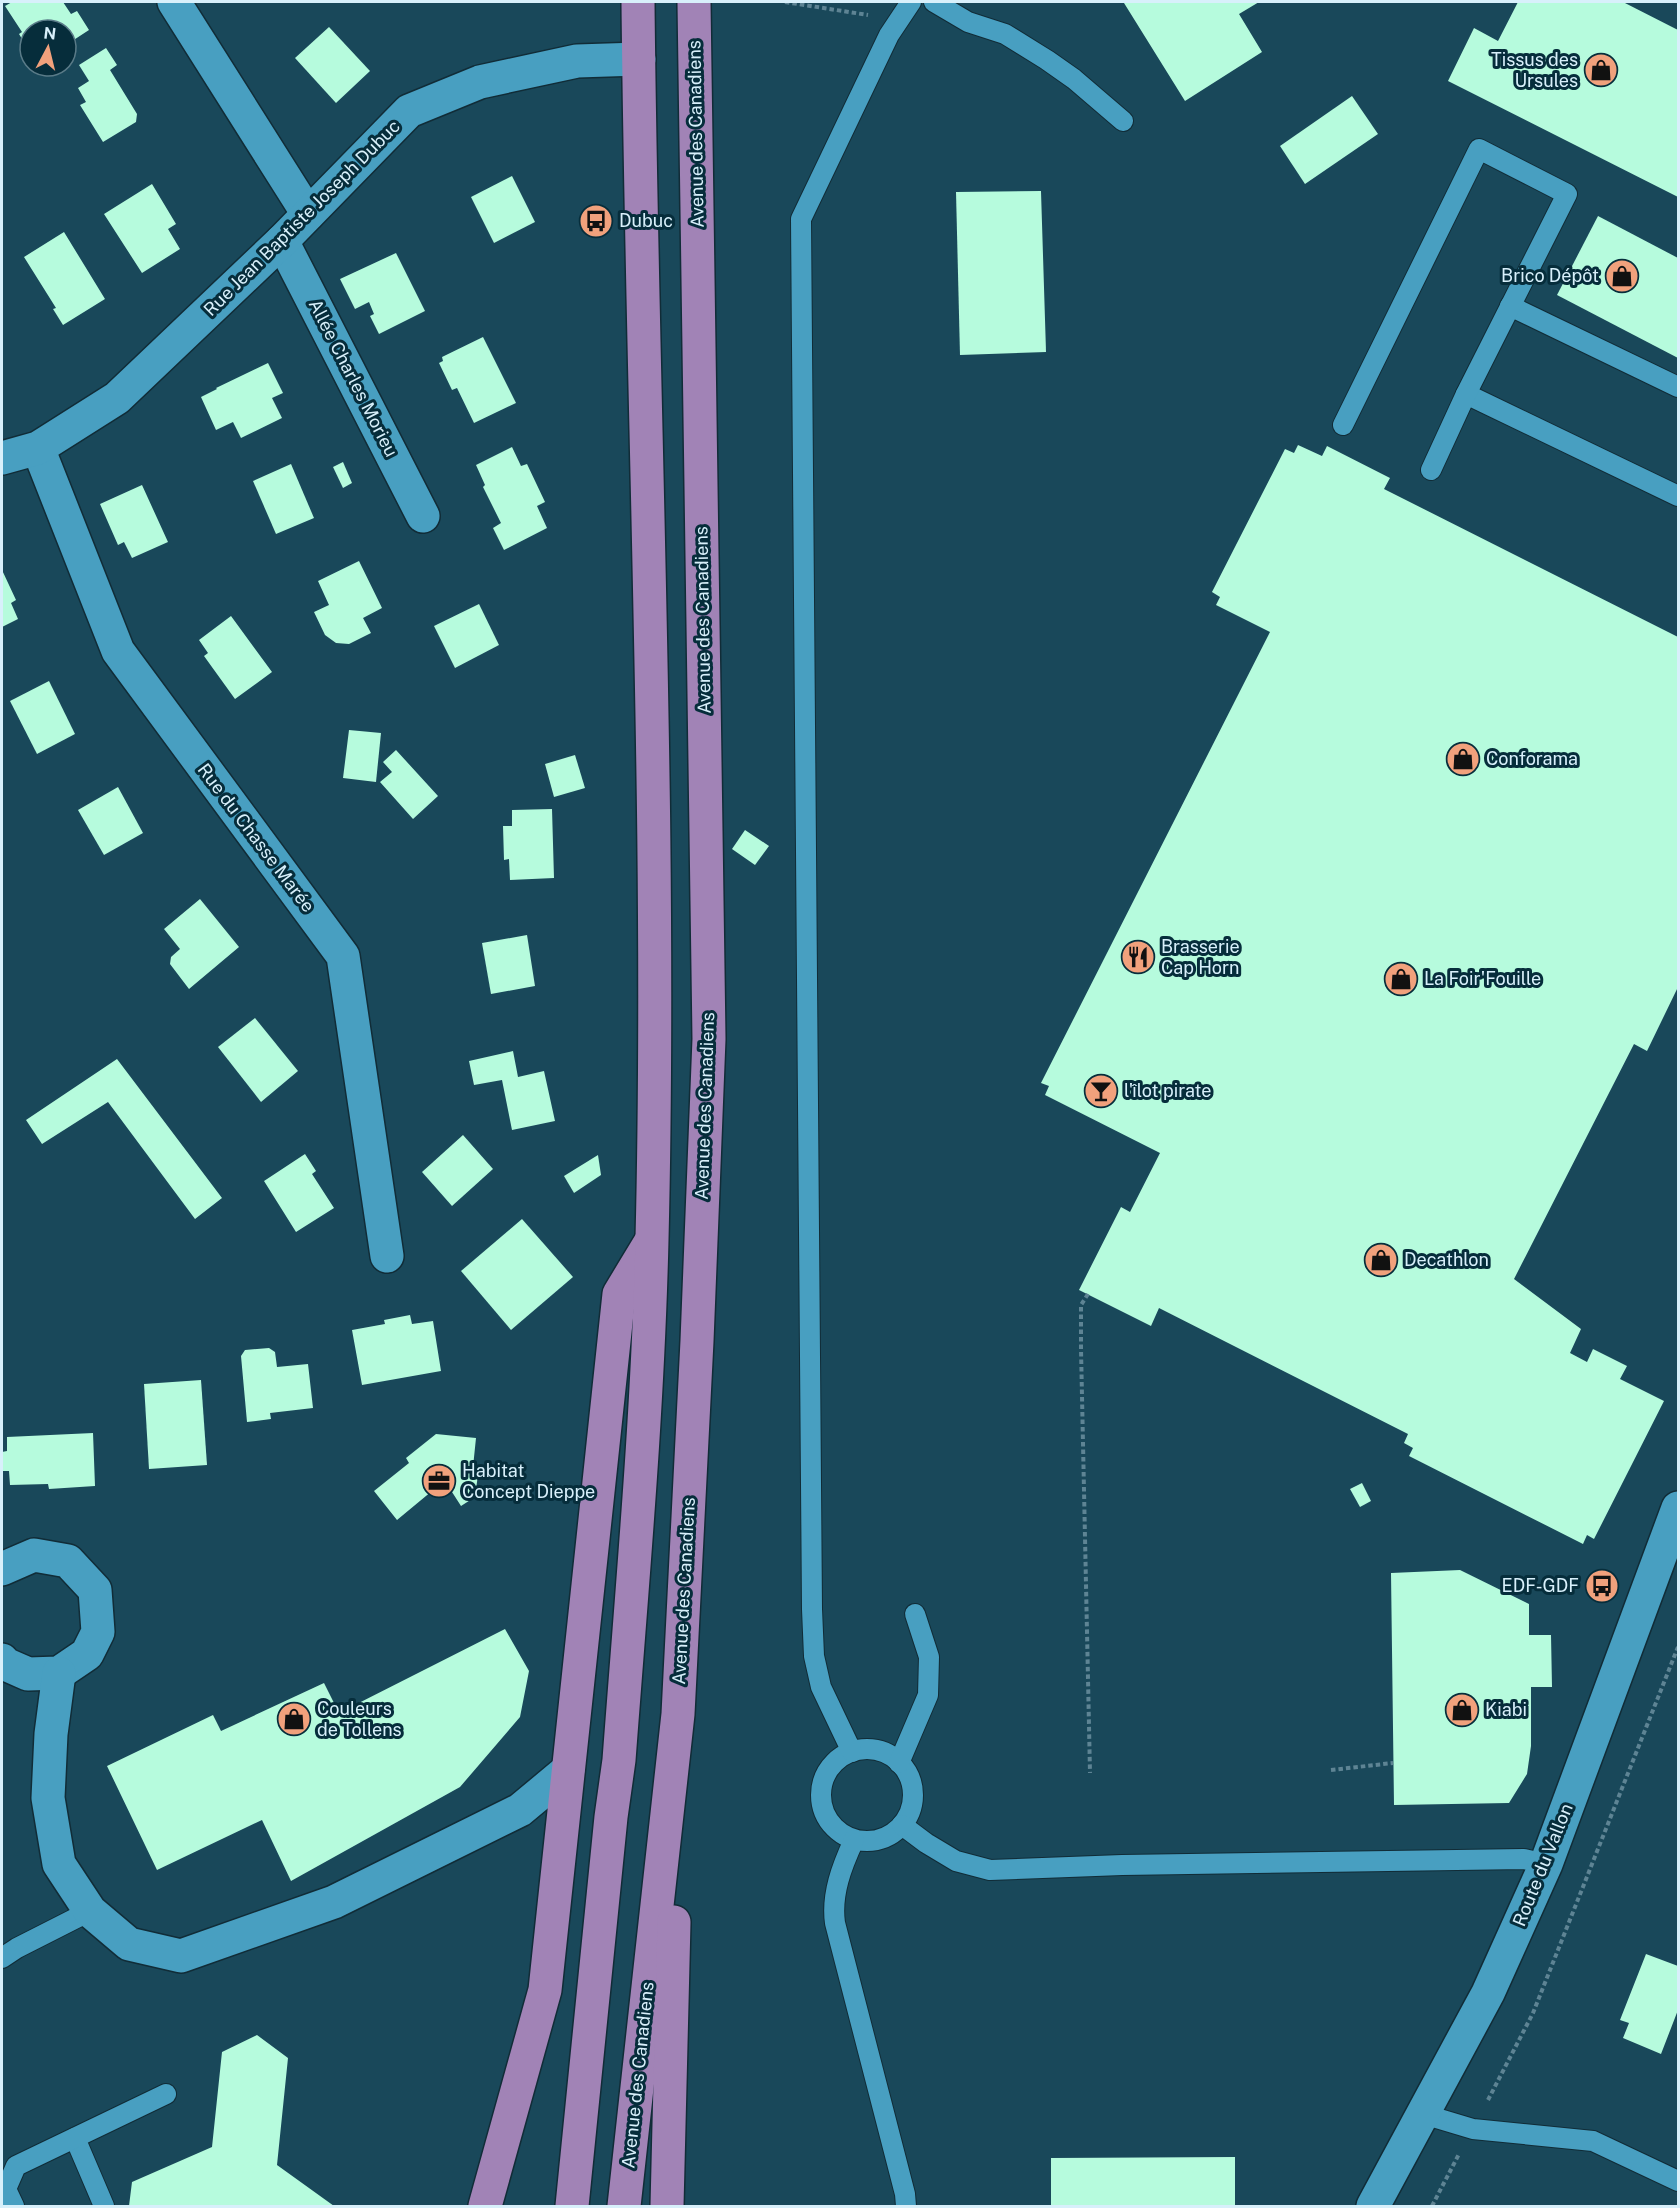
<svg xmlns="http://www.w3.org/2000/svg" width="1680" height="2208" font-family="'Public Sans',sans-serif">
<rect width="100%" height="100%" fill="#19485a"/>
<g fill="#b6fbdd">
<path d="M 12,2 L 63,2 L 71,14 L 77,11 L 89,30 L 66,45 L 66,30 L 30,30 L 30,52 L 19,34 L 22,32 L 5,6 Z"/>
<path d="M 1126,2 L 1259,2 L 1239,14 L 1262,52 L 1185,101 L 1124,3 Z"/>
<path d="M 1518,2 L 1623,2 L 1678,30 L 1678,197 L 1448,81 L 1474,28 L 1498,41 Z"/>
<path d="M 329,27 L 370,71 L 336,103 L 295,58 Z"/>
<path d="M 106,48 L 117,65 L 110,70 L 137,114 L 136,122 L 103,142 L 80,105 L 86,102 L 78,88 L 89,81 L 79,65 Z"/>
<path d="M 1352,96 L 1378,134 L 1305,184 L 1280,146 Z"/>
<path d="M 512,176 L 535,222 L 494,243 L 471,197 Z"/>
<path d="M 152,184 L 176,224 L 168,229 L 180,249 L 142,273 L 104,214 Z"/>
<path d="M 1041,191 L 1046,352 L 960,355 L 956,192 Z"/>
<path d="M 1598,216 L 1678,258 L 1678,358 L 1557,295 Z"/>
<path d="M 64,232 L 105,299 L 63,325 L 53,309 L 56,308 L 24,257 Z"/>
<path d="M 396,253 L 425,311 L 379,334 L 370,316 L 374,314 L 369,302 L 355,309 L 340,279 Z"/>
<path d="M 483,337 L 516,403 L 474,423 L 457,388 L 452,390 L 439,363 L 443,361 L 442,357 Z"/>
<path d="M 268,363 L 283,393 L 272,398 L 282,418 L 241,438 L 233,422 L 216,430 L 201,397 L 217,389 L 216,388 Z"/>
<path d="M 1298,445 L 1322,456 L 1327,446 L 1390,478 L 1384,489 L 1678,637 L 1678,987 L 1647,1051 L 1634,1044 L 1514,1279 L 1581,1329 L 1570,1353 L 1587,1362 L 1593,1349 L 1627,1366 L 1620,1379 L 1664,1401 L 1594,1539 L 1587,1535 L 1583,1544 L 1409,1456 L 1413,1448 L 1404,1443 L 1408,1434 L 1159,1308 L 1151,1326 L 1079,1290 L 1121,1207 L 1130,1212 L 1160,1153 L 1045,1095 L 1049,1086 L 1041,1083 L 1270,632 L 1216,605 L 1220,597 L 1212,592 L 1285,449 L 1294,453 Z"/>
<path d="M 512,447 L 521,466 L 527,464 L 545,502 L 537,506 L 547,528 L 504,550 L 493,528 L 501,523 L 483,487 L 485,485 L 476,465 Z"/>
<path d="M 343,462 L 352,483 L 343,488 L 333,467 Z"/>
<path d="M 291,464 L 314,518 L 276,534 L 253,481 Z"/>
<path d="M 142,485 L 168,542 L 132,558 L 124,542 L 118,545 L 100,504 Z"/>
<path d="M 359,561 L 382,608 L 363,618 L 371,633 L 349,644 L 336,643 L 325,635 L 314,612 L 329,605 L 318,581 Z"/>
<path d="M 2,570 L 16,600 L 11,603 L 18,619 L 2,627 Z"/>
<path d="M 479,604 L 499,645 L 455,668 L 434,626 Z"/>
<path d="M 231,616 L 272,672 L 235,699 L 204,656 L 208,653 L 199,640 Z"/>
<path d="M 49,681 L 75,734 L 37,754 L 10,701 Z"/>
<path d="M 349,730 L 381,733 L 376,782 L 343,778 Z"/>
<path d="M 396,750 L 438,796 L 413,819 L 380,782 L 392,772 L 383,762 Z"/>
<path d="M 575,755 L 585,788 L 554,797 L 545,764 Z"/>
<path d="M 118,787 L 143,833 L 104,855 L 78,810 Z"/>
<path d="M 552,809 L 554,878 L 510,880 L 509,859 L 504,860 L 503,826 L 512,826 L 512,810 Z"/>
<path d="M 745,830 L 769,846 L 755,865 L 732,849 Z"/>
<path d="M 200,899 L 239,947 L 189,989 L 170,964 L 171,957 L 180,949 L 164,929 Z"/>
<path d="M 527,935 L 535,986 L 491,994 L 482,943 Z"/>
<path d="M 255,1018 L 298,1071 L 261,1102 L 218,1047 Z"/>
<path d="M 513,1051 L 518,1077 L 544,1071 L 555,1121 L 512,1130 L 502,1080 L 474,1085 L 469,1061 Z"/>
<path d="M 117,1059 L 222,1198 L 195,1219 L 108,1102 L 42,1144 L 26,1120 Z"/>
<path d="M 463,1135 L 493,1169 L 452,1206 L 422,1172 Z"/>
<path d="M 305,1154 L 316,1171 L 312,1174 L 334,1208 L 296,1232 L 264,1181 Z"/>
<path d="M 598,1155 L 601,1175 L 574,1193 L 564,1176 Z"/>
<path d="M 522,1219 L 573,1277 L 511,1330 L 461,1271 Z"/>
<path d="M 410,1315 L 412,1324 L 433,1321 L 441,1371 L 362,1385 L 352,1330 L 385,1324 L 384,1320 Z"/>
<path d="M 269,1348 L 275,1352 L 277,1367 L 308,1364 L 313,1408 L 270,1413 L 271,1419 L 247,1422 L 241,1356 L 245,1350 Z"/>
<path d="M 201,1380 L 207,1465 L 149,1469 L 144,1384 Z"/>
<path d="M 93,1433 L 95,1486 L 49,1489 L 48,1484 L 10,1485 L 9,1471 L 2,1471 L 2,1452 L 7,1451 L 7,1437 Z"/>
<path d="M 436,1434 L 476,1438 L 473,1467 L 479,1467 L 475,1497 L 461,1506 L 452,1492 L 432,1491 L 397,1520 L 374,1491 L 409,1463 L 406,1458 Z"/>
<path d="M 1362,1483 L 1371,1501 L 1360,1507 L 1350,1489 Z"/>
<path d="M 1460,1570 L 1529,1604 L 1529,1635 L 1551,1635 L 1552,1687 L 1531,1687 L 1531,1746 L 1527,1774 L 1509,1803 L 1394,1805 L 1391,1573 Z"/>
<path d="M 505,1629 L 529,1671 L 520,1717 L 460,1787 L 291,1881 L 262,1820 L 157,1870 L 107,1766 L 213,1715 L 221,1731 L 324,1683 L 339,1713 Z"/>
<path d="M 1646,1954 L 1678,1966 L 1678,2010 L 1661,2054 L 1623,2038 L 1629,2023 L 1620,2020 Z"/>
<path d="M 257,2035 L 288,2058 L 277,2165 L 334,2206 L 129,2206 L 132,2182 L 212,2147 L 222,2052 Z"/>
<path d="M 1235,2157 L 1235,2206 L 1051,2206 L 1051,2158 Z"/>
</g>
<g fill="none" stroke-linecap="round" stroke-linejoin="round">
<g stroke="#112c37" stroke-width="22">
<g id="service">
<path d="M 934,2 L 968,22 L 1005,34 L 1047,60 L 1074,79 L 1123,121"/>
<path d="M 1510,306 L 1678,387"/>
<path d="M 1466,394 L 1678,496"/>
<path d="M 1343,425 L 1479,149 L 1567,194 L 1466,394 L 1431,470"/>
<circle cx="867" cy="1795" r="46"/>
<path d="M 852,1752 L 821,1687 L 814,1656 L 812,1609 L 801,219 L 889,35 L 911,2"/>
<path d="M 899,1763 L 928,1695 L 929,1657 L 915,1614"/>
<path d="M 902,1825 L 926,1843 L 956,1861 L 990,1870 L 1122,1865 L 1524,1859 L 1546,1864"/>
<path d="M 854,1840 C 842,1866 831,1894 835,1923 L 905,2194 L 906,2206"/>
<path d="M 2,1958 L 17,1948 L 90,1911"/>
<path d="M 1423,2114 L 1473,2129 L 1593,2141 L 1678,2181"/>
<path d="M 75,2138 L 104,2206"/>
<path d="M 14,2206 L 6,2189 L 16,2166 L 166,2094"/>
</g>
</g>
<g stroke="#112c37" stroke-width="36">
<g id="minor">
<path d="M 174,2 L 308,214"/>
<path d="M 282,241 L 423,516"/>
<path d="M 38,448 L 118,651 L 343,956 L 387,1256"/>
<path d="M 2,458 L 38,448 L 117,398 L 282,241 L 409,111 L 480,82 L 577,61 L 639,59"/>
<path d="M 2,1569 L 34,1555 L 68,1561 L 95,1590 L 98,1632 L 87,1654 L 59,1673 L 28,1674 L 5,1664 L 2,1660"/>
<path d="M 59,1673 L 51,1734 L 48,1798 L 59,1864 L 90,1911 L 129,1944 L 181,1956 L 334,1902 L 520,1810 L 568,1770"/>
<path d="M 1373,2206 L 1488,1993 L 1546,1864 L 1678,1508"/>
</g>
</g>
<g stroke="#112c37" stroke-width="36">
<g id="primary">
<path d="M 485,2206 L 545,1990 L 619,1294 L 651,1241"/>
<path d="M 572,2206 L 611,1817 L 619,1760 C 632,1587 648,1413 652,1239 C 662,827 642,414 638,2"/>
<path d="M 624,2206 L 678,1714 L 697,1341 L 709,1039 L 694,2"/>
<path d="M 667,2206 L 674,1922"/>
</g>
</g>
<g stroke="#5e8494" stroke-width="4" stroke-dasharray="4.5 3" stroke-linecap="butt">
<path d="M 785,2 L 868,15"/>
<path d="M 1088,1294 L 1081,1305 L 1081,1349 L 1090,1773"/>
<path d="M 1331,1770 L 1393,1763"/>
<path d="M 1488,2100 L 1533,2013 L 1678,1647"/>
<path d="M 1432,2206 L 1459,2154"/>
</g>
<use href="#service" stroke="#489fc1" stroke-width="20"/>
<use href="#minor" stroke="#489fc1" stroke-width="33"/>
<use href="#primary" stroke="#a183b6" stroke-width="33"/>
</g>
<defs>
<g id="shop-disc" transform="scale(1.725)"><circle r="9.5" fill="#f1a17c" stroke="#062d3b"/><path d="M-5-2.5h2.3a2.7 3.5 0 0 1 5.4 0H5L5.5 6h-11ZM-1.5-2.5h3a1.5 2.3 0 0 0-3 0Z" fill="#111"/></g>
<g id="bus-disc" transform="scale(1.725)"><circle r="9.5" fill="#f1a17c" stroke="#062d3b"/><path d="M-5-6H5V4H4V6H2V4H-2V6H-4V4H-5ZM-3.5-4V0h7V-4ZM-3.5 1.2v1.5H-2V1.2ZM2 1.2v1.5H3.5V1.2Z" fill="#111"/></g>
<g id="restaurant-disc" transform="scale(1.725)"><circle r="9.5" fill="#f1a17c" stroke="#062d3b"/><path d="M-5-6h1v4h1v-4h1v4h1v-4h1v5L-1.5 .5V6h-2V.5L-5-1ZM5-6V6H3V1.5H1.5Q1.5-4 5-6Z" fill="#111"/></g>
<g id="bar-disc" transform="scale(1.725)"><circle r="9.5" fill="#f1a17c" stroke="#062d3b"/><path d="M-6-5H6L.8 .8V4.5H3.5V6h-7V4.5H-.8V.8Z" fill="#111"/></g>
<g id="office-disc" transform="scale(1.725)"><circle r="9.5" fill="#f1a17c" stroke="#062d3b"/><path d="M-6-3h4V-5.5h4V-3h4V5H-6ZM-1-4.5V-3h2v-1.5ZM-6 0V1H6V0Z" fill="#111"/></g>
</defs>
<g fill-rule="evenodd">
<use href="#shop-disc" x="1601" y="70"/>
<use href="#bus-disc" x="596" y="221"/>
<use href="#shop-disc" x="1622" y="276"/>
<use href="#shop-disc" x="1463" y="759"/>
<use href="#restaurant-disc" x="1138" y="957"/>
<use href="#shop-disc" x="1401" y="979"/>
<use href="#bar-disc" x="1101" y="1091"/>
<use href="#shop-disc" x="1381" y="1260"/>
<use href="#office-disc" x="439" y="1481"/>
<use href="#bus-disc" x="1602" y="1586"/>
<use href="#shop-disc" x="1462" y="1710"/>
<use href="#shop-disc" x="294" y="1719"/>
</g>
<g text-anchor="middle" stroke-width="6" stroke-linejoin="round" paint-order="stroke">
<g font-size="18" fill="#d8f0fb" stroke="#062d3b" text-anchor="start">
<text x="1578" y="66" text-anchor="end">Tissus des<tspan x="1578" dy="21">Ursules</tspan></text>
<text x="619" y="227">Dubuc</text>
<text x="1599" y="282" text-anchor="end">Brico Dépôt</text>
<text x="1486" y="765">Conforama</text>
<text x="1161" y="953">Brasserie<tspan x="1161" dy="21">Cap Horn</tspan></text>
<text x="1424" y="985">La Foir'Fouille</text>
<text x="1124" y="1097">l'îlot pirate</text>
<text x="1404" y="1266">Decathlon</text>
<text x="462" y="1477">Habitat<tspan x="462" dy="21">Concept Dieppe</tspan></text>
<text x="1579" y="1592" text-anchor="end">EDF-GDF</text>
<text x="317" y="1715">Couleurs<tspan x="317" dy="21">de Tollens</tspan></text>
<text x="1485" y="1716">Kiabi</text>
</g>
<g font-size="18" fill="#d8f0fb" stroke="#062d3b">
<text transform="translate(696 134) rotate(-91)" y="6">Avenue des Canadiens</text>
<text transform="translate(302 218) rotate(-45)" y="6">Rue Jean Baptiste Joseph Dubuc</text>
<text transform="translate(353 378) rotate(63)" y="6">Allée Charles Morieu</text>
<text transform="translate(703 620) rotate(-91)" y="6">Avenue des Canadiens</text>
<text transform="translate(256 838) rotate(53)" y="6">Rue du Chasse Marée</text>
<text transform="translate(705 1106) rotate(-88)" y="6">Avenue des Canadiens</text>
<text transform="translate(684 1591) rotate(-87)" y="6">Avenue des Canadiens</text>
<text transform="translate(1543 1865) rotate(-68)" y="6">Route du Vallon</text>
<text transform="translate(638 2075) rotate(-84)" y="6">Avenue des Canadiens</text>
</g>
</g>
<rect width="1680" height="2208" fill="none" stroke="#d8f0fb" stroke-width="6"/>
<g transform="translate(48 48) rotate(7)"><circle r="28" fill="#062d3b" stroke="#5a7b88" stroke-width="1.5"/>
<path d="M0-4.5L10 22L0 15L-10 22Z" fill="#f1a17c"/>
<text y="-9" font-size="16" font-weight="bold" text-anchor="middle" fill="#d8f0fb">N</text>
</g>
</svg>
